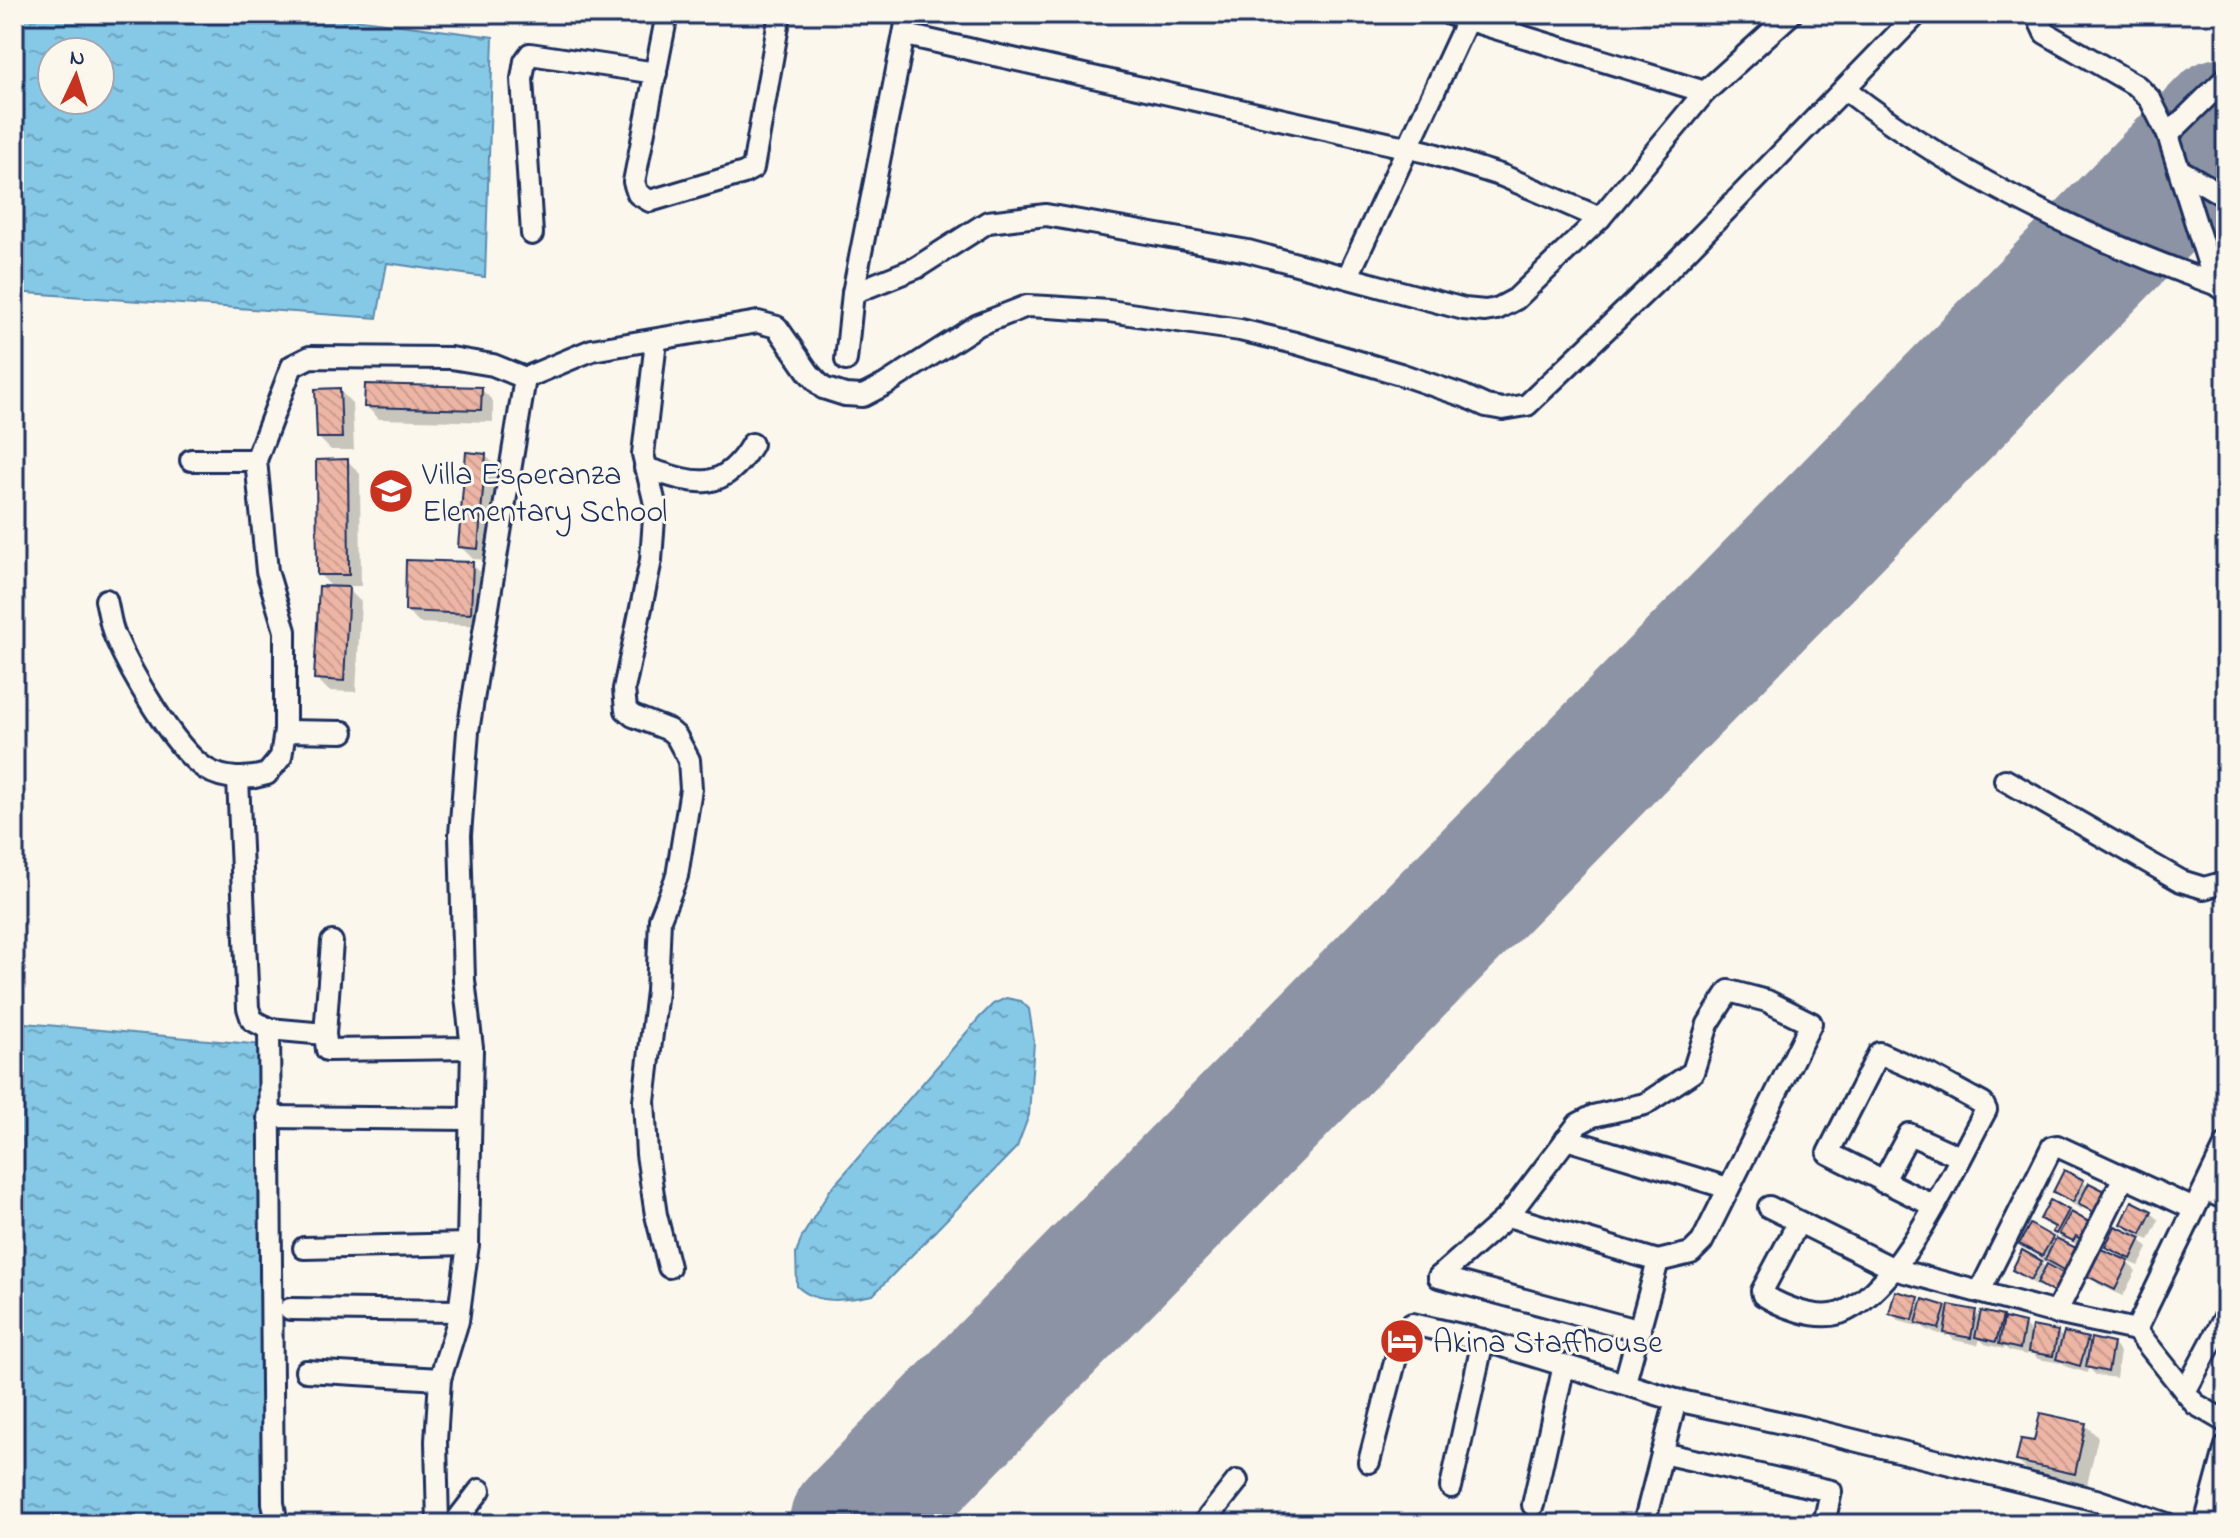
<svg xmlns="http://www.w3.org/2000/svg" width="2240" height="1538" font-family="'Indie Flower',sans-serif">
<defs>
<pattern id="water-ripples" width="26" height="14" patternUnits="userSpaceOnUse" patternTransform="scale(2)"><rect width="26" height="14" fill="#85c9e6"/><path d="M2 4q2-2 4 0t4 0M15 11q2-2 4 0t4 0" fill="none" stroke="#6ca4be"/></pattern>
<pattern id="building-back-hatch" width="6" height="6" patternUnits="userSpaceOnUse" patternTransform="scale(2)"><rect width="6" height="6" fill="#edb5a4"/><path d="M-1 5l2 2M0 0l6 6M5-1l2 2" fill="none" stroke="#cb9c90"/></pattern>
</defs>
<rect width="100%" height="100%" fill="#fbf7ec"/>
<filter id="ink" filterUnits="userSpaceOnUse"><feTurbulence type="fractalNoise" baseFrequency=".0125" numOctaves="2"/><feDisplacementMap in="SourceGraphic" scale="16" xChannelSelector="R" yChannelSelector="G"/><feConvolveMatrix kernelMatrix="1 2 1 2 8 2 1 2 1" color-interpolation-filters="sRGB"/></filter>
<g filter="url(#ink)">
<g fill="url(#water-ripples)" stroke="#5b8bb0" stroke-width="2" fill-rule="evenodd">
<path d="M 14,14 L 315,14 L 493,37 L 485,277 L 387,263 L 377,318 L 14,292 ZM 52,52 L 100,52 L 100,100 L 52,100 Z"/>
<path d="M 1006,998 L 1021,1001 L 1029,1009 L 1034,1042 L 1029,1115 L 1017,1147 L 873,1295 C 848,1300 817,1306 797,1286 L 796,1254 L 802,1237 L 830,1190 L 980,1017 L 993,1004 Z"/>
<path d="M 14,1022 L 262,1045 L 269,1524 L 14,1524 Z"/>
</g>
<g fill="#0003">
<path d="M 481,389 L 493,401 L 493,422 L 379,419 L 366,406 Z"/>
<path d="M 339,390 L 352,403 L 354,450 L 331,450 L 319,438 Z"/>
<path d="M 485,455 L 498,468 L 490,560 L 473,559 L 460,546 Z"/>
<path d="M 348,461 L 360,474 L 361,586 L 345,586 L 361,602 L 356,692 L 329,691 L 316,678 L 334,589 L 319,574 Z"/>
<path d="M 472,564 L 485,577 L 483,626 L 419,623 L 407,611 Z"/>
<path d="M 2083,1182 L 2089,1188 L 2106,1221 L 2083,1206 L 2081,1209 L 2063,1199 L 2055,1191 Z"/>
<path d="M 2067,1212 L 2090,1224 L 2082,1248 L 2066,1238 L 2064,1241 L 2055,1232 L 2056,1229 L 2043,1218 Z"/>
<path d="M 2151,1212 L 2159,1220 L 2149,1240 L 2133,1233 L 2148,1248 L 2139,1266 L 2123,1259 L 2136,1271 L 2123,1296 L 2098,1284 L 2090,1276 L 2121,1259 L 2108,1246 L 2138,1239 L 2123,1224 Z"/>
<path d="M 2052,1238 L 2077,1278 L 2059,1270 L 2073,1284 L 2065,1300 L 2041,1284 L 2040,1287 L 2022,1277 L 2014,1269 L 2041,1263 L 2047,1269 L 2060,1272 L 2022,1244 Z"/>
<path d="M 1918,1299 L 1924,1305 L 1945,1307 L 1950,1312 L 1975,1312 L 1981,1318 L 2002,1318 L 2024,1325 L 2033,1334 L 2057,1332 L 2064,1339 L 2087,1340 L 2092,1345 L 2112,1344 L 2120,1352 L 2116,1378 L 2096,1375 L 2089,1368 L 2088,1373 L 2067,1367 L 2061,1361 L 2061,1363 L 2038,1359 L 2029,1350 L 2027,1355 L 2009,1351 L 2005,1347 L 2004,1349 L 1985,1344 L 1980,1339 L 1978,1345 L 1954,1340 L 1948,1334 L 1947,1336 L 1927,1330 L 1921,1325 L 1921,1327 L 1899,1321 L 1891,1313 Z"/>
<path d="M 2085,1425 L 2098,1437 L 2087,1485 L 2030,1473 L 2018,1461 Z"/>
</g>
<g fill="none" stroke-linecap="round" stroke-linejoin="round">
<path stroke="#8b93a5" stroke-width="52" d="M 947,1430 L 923,1495 C 890,1516 860,1481 885,1451 Z"/>
<path stroke="#8b93a5" stroke-width="132" d="M 855,1524 L 2226,123"/>
</g>
<g fill="url(#building-back-hatch)" stroke="#1b2f5e" stroke-width="2">
<path d="M 365,384 L 482,387 L 481,410 L 364,407 Z"/>
<path d="M 340,388 L 342,438 L 317,438 L 315,389 Z"/>
<path d="M 466,452 L 486,454 L 478,549 L 458,547 Z"/>
<path d="M 348,459 L 349,575 L 317,575 L 316,460 Z"/>
<path d="M 406,560 L 473,562 L 471,614 L 405,611 Z"/>
<path d="M 319,586 L 349,587 L 344,681 L 314,679 Z"/>
<path d="M 2064,1170 L 2084,1180 L 2073,1202 L 2053,1192 Z"/>
<path d="M 2089,1183 L 2109,1193 L 2097,1214 L 2078,1204 Z"/>
<path d="M 2050,1200 L 2069,1210 L 2056,1234 L 2052,1232 L 2055,1227 L 2040,1219 Z"/>
<path d="M 2132,1201 L 2152,1211 L 2141,1234 L 2121,1224 Z"/>
<path d="M 2071,1212 L 2091,1223 L 2082,1239 L 2076,1236 L 2073,1241 L 2059,1234 Z"/>
<path d="M 2226,1220 L 2226,1244 L 2216,1239 Z"/>
<path d="M 2030,1224 L 2053,1237 L 2042,1256 L 2019,1244 Z"/>
<path d="M 2115,1226 L 2141,1238 L 2131,1259 L 2105,1247 Z"/>
<path d="M 2056,1238 L 2080,1250 L 2068,1272 L 2045,1259 Z"/>
<path d="M 2101,1249 L 2129,1261 L 2115,1290 L 2087,1276 Z"/>
<path d="M 2022,1250 L 2042,1261 L 2031,1280 L 2012,1270 Z"/>
<path d="M 2047,1264 L 2066,1275 L 2056,1294 L 2037,1283 Z"/>
<path d="M 1895,1291 L 1919,1297 L 1913,1320 L 1889,1314 Z"/>
<path d="M 1923,1299 L 1946,1306 L 1939,1329 L 1916,1323 Z"/>
<path d="M 1949,1305 L 1976,1310 L 1971,1338 L 1944,1333 Z"/>
<path d="M 1981,1311 L 2003,1316 L 1996,1342 L 1975,1337 Z"/>
<path d="M 2004,1318 L 2025,1323 L 2020,1349 L 1999,1344 Z"/>
<path d="M 2032,1326 L 2058,1331 L 2053,1356 L 2028,1352 Z"/>
<path d="M 2064,1332 L 2088,1338 L 2080,1366 L 2056,1359 Z"/>
<path d="M 2091,1338 L 2113,1343 L 2108,1372 L 2086,1367 Z"/>
<path d="M 2040,1413 L 2086,1423 L 2075,1474 L 2016,1461 L 2021,1439 L 2034,1441 Z"/>
</g>
<g fill="none" stroke-linecap="round" stroke-linejoin="round">
<g stroke="#1b2f5e" stroke-width="26">
<g id="minor">
<path d="M 667,14 L 634,182 L 638,194 L 650,201 L 744,173 L 753,168 L 780,14"/>
<path d="M 1449,14 L 1705,92"/>
<path d="M 2040,14 L 2039,20 L 2045,33 L 2137,86 L 2150,99 L 2168,135 L 2215,284"/>
<path d="M 906,35 L 1427,152 L 1503,176 L 1600,218"/>
<path d="M 1845,89 C 1954,174 2085,238 2215,284 L 2226,292"/>
<path d="M 2168,135 L 2226,78"/>
<path d="M 2180,170 L 2226,197"/>
<path d="M 532,234 L 522,79 L 525,61 L 530,54 L 656,73"/>
<path d="M 1348,276 L 1470,14"/>
<path d="M 853,293 L 916,268 L 988,222 L 1046,215 L 1248,251 L 1464,309 L 1485,311 L 1497,309 L 1516,299 L 1600,218 L 1705,92 L 1791,14"/>
<path d="M 656,341 L 643,454 L 655,504 L 651,560 L 624,689 L 626,710 L 633,716 L 669,730 L 676,736 L 689,760 L 691,789 L 677,876 L 660,919 L 657,991 L 644,1101 L 647,1154 L 656,1215 L 669,1267"/>
<path d="M 846,360 L 853,293 L 908,14"/>
<path d="M 191,460 L 256,460"/>
<path d="M 645,468 C 693,483 722,496 752,444"/>
<path d="M 106,600 C 109,611 110,625 115,636 C 130,671 174,749 206,769 C 224,780 248,780 267,774 L 281,757 L 285,731 L 285,631 L 267,571 L 256,460 L 292,366 L 310,357 L 451,358 L 493,365 L 525,378 L 592,350 L 758,322 L 777,327 L 809,373 L 823,388 L 845,395 L 863,396 L 886,384 L 978,325 L 1027,306 L 1048,307 L 1109,311 L 1240,330 L 1295,343 L 1400,374 L 1464,396 L 1486,406 L 1503,409 L 1527,405 L 1668,270 L 1917,14"/>
<path d="M 285,731 L 343,732"/>
<path d="M 238,779 L 248,1008 L 252,1020 L 269,1029 L 325,1034"/>
<path d="M 2005,780 L 2181,881 L 2204,888 L 2226,882"/>
<path d="M 332,942 L 325,1034 L 327,1050 L 472,1048"/>
<path d="M 269,1029 L 273,1503 L 277,1524"/>
<path d="M 268,1117 L 470,1119"/>
<path d="M 1566,1139 L 1728,1188"/>
<path d="M 1883,1182 L 1909,1134 L 1960,1157"/>
<path d="M 2205,1190 L 2226,1199"/>
<path d="M 1769,1207 L 1894,1269 L 2056,1313 L 2136,1330 L 2195,1404 L 2226,1422"/>
<path d="M 1508,1216 L 1658,1261"/>
<path d="M 1798,1223 L 1762,1291 L 1763,1295 C 1783,1307 1816,1321 1840,1313 C 1901,1291 1955,1166 1986,1110 L 1983,1104 L 1932,1076 L 1879,1053 L 1828,1153 L 1934,1206"/>
<path d="M 304,1248 L 468,1244"/>
<path d="M 1439,1277 L 1508,1216 L 1578,1124 L 1593,1116 L 1645,1104 L 1693,1072 L 1708,1024 L 1729,991 L 1767,1001 L 1811,1023 L 1702,1242 L 1691,1253 L 1658,1261 L 1625,1382"/>
<path d="M 1439,1277 L 1640,1331"/>
<path d="M 1980,1291 L 2052,1147 L 2057,1146 L 2194,1209"/>
<path d="M 290,1309 L 459,1311"/>
<path d="M 2056,1313 L 2124,1177"/>
<path d="M 2136,1330 L 2226,1144"/>
<path d="M 306,1371 L 440,1379"/>
<path d="M 2185,1392 L 2226,1315"/>
<path d="M 1662,1453 L 1831,1491 L 1824,1524"/>
<path d="M 1369,1462 L 1403,1331 L 1412,1324 L 1483,1340 L 1676,1400 L 1801,1427 L 2096,1500 L 2167,1524"/>
<path d="M 1451,1487 L 1483,1340"/>
<path d="M 1533,1505 L 1564,1365"/>
<path d="M 438,1524 L 436,1441 L 440,1379 L 458,1321 L 468,1244 L 472,1048 L 464,980 L 460,835 L 468,731 L 525,378"/>
<path d="M 454,1524 L 480,1490"/>
<path d="M 1203,1524 L 1237,1481"/>
<path d="M 1644,1524 L 1676,1400"/>
<path d="M 2205,1524 L 2226,1446"/>
</g>
</g>
<use href="#minor" stroke="#fbf7ec" stroke-width="20"/>
</g>
</g>
<defs>
<g id="school-disc" transform="scale(2.3)"><circle r="9.5" fill="#c8321e" stroke="#fbf7ec"/><path d="M0-5L7-2L0 1L-7-2ZM-4 1L0 2.5L4 1V4Q0 6-4 4Z" fill="#fff"/></g>
<g id="hotel-disc" transform="scale(2.3)"><circle r="9.5" fill="#c8321e" stroke="#fbf7ec"/><path d="M-6-4.5h1.5V1H6V5H4.5V3h-9V5H-6ZM-4 0a1.8 1.8 0 1 1 3.6 0ZM.5 0V-2.5h3Q6-2.5 6 0Z" fill="#fff"/></g>
</defs>
<g fill-rule="evenodd">
<use href="#school-disc" x="391" y="491"/>
<use href="#hotel-disc" x="1402" y="1341"/>
</g>
<g text-anchor="middle" stroke-width="6" stroke-linejoin="round" paint-order="stroke">
<g font-size="32" fill="#1b2f5e" stroke="#fbf7ec" text-anchor="start">
<text x="422" y="484">Villa Esperanza<tspan x="422" dy="37">Elementary School</tspan></text>
<text x="1433" y="1352">Akina Staffhouse</text>
</g>
</g>
<rect width="2240" height="1538" fill="none" stroke="#fbf7ec" stroke-width="48"/>
<rect x="24" y="24" width="2192" height="1490" fill="none" stroke="#1b2f5e" stroke-width="3" filter="url(#ink)"/>
<g transform="translate(76 76) rotate(4)"><circle r="38" fill="#fbf7ec" stroke="#a1a7b3" stroke-width="2"/>
<path d="M0-6L14 30L0 20L-14 30Z" fill="#c8321e"/>
<text y="-12" font-size="22" font-weight="bold" text-anchor="middle" fill="#1b2f5e">N</text>
</g>
</svg>
